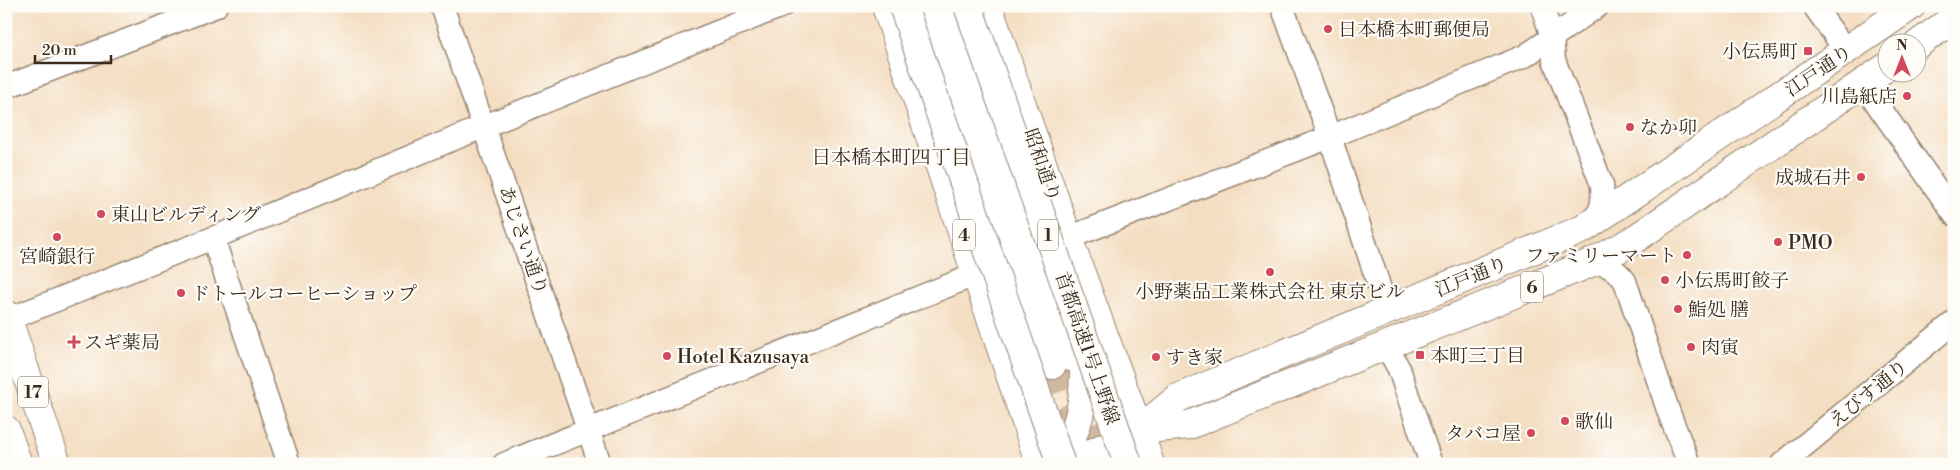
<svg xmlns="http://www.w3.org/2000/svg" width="1960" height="470" font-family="'Libre Bodoni','Noto Serif JP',serif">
<rect width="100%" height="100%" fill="#fdfcf7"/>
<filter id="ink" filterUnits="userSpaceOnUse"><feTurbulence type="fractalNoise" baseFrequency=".02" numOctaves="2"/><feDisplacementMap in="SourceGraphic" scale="10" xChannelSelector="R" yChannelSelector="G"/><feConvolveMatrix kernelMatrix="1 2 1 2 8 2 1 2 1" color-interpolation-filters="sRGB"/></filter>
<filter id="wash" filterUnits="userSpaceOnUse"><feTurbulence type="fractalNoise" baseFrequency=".0096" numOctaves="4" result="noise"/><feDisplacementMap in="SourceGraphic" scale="20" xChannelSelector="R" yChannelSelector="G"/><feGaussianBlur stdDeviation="1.12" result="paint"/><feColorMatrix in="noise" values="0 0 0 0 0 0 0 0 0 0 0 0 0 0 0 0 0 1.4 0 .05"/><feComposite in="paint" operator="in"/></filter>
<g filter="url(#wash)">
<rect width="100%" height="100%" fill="#f4dec2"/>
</g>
<g filter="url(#ink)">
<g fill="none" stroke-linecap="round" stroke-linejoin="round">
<g stroke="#cfbaa1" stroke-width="28" stroke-dasharray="28 14" stroke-linecap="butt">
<path d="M 1052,365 L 1079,441"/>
<path d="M 1080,384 L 1108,464"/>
</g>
<g stroke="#988470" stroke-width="25">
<g id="street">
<path d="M 442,6 L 600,464"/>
<path d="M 1282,6 L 1330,137 L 1387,310"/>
<path d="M 1542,6 L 1552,37 L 1554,60 L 1602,185 C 1603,202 1603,212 1589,223"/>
<path d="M 1814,6 L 1846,51"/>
<path d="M 1876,75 L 1875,101 L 1954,214"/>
<path d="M 6,87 L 216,6"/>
<path d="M 213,238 L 289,464"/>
<path d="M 1068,238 L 1330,137 L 1525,56 L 1598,6"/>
<path d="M 1593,262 C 1608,265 1615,268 1625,281 L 1669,413 L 1689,464"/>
<path d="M 6,320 L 213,238 L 485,126 L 782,6"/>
<path d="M 1386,345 L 1399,369 L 1431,464"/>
<path d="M 504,464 L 977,274"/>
<path d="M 1782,464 L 1954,322"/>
</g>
</g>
<g stroke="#988470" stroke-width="30">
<path id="primary" d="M 1139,430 L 1150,464"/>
</g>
<g stroke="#988470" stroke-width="30">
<g id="highway">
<path d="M 886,6 L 1040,464"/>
<path d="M 923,6 L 932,24 L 1052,365"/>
<path d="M 950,6 L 952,19 L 1070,357"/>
<path d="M 988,6 L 1068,238 L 1139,430"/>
<path d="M 1918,44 L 1954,18"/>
<path d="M 6,314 L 57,464"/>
<path d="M 6,430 L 18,464"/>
<path d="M 1139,430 L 1189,425 L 1593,262 L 1629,243 L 1888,66"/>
<path d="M 1055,464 C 1085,428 1085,387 1084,343"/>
<path d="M 1069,464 L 1139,430 L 1178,398 L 1583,229 L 1911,6"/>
</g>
</g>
<use href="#street" stroke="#fff" stroke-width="22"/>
<use href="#primary" stroke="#fff" stroke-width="28"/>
<use href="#highway" stroke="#fff" stroke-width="28"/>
<g stroke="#988470" stroke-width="30" stroke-linecap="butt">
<g id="highway-bridge">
<path d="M 903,6 L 1061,464"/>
<path d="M 968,6 L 1128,464"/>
</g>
</g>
<use href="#highway-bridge" stroke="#fff" stroke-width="28"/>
</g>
</g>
<g fill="#d1495b" stroke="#fdfcf7" stroke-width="2">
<circle cx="1328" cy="29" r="5"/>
<rect x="1803" y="46" width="10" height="10" rx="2.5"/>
<circle cx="1907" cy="96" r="5"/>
<circle cx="1630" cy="127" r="5"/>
<circle cx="1861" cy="177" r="5"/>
<circle cx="101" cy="214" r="5"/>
<circle cx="57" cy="237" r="5"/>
<circle cx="1778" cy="242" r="5"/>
<circle cx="1687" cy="255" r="5"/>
<circle cx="1270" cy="272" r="5"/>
<circle cx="1665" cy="280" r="5"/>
<circle cx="181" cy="293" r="5"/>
<circle cx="1678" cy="309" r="5"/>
<path d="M71.5 334.5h5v5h5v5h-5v5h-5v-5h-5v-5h5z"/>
<circle cx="1691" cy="347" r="5"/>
<rect x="1415" y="350" width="10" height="10" rx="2.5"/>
<circle cx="667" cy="356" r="5"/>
<circle cx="1156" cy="357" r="5"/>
<circle cx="1565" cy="421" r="5"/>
<circle cx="1531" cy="433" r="5"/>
</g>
<g text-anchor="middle" stroke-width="4.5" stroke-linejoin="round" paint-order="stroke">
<g fill="#fdfcf7" stroke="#75695f" stroke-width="1">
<rect x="953" y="219.5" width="22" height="31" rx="4"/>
<rect x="1038" y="219.5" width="20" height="31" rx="4"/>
<rect x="1521" y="271.5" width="22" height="31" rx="4"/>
<rect x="18" y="376.5" width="30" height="31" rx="4"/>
</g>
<g font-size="18" font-weight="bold" fill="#3b2a1e">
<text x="964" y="241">4</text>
<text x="1048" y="241">1</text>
<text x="1532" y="293">6</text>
<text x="33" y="398">17</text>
</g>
<g font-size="19" fill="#3b2a1e" stroke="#fdfcf7" text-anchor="start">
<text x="1338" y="36">日本橋本町郵便局</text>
<text x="1798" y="58" text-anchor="end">小伝馬町</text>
<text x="1897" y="103" text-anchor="end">川島紙店</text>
<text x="1640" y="134">なか卯</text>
<text x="1851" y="184" text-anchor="end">成城石井</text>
<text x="111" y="221">東山ビルディング</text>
<text x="1788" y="249">PMO</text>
<text x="1677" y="262" text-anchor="end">ファミリーマート</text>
<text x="57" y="263" text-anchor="middle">宮崎銀行</text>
<text x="1675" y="287">小伝馬町餃子</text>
<text x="1270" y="298" text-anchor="middle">小野薬品工業株式会社 東京ビル</text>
<text x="191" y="300">ドトールコーヒーショップ</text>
<text x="1688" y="316">鮨処 膳</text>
<text x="84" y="349">スギ薬局</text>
<text x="1701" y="354">肉寅</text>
<text x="1430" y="362">本町三丁目</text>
<text x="677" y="363">Hotel Kazusaya</text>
<text x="1166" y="364">すき家</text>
<text x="1575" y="428">歌仙</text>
<text x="1521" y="440" text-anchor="end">タバコ屋</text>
</g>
<g font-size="19" fill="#3b2a1e" stroke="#fdfcf7">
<text transform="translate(1818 70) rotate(-34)" y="7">江戸通り</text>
<text transform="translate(1043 165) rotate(71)" y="7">昭和通り</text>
<text transform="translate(524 240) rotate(71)" y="7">あじさい通り</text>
<text transform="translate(1471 276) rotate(-22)" y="7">江戸通り</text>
<text transform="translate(1088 348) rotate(71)" y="7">首都高速1号上野線</text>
<text transform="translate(1868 393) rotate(-39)" y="7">えびす通り</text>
</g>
<g font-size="20" fill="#3b2a1e" stroke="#fdfcf7">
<text x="891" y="164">日本橋本町四丁目</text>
</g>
</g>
<rect width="1960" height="470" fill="none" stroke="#fdfcf7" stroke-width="25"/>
<g transform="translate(1902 58)"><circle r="24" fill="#fdfcf7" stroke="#afa8a0"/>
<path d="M0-4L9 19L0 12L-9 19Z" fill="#d1495b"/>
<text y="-8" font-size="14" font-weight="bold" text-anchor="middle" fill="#3b2a1e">N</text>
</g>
<path d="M35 55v8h76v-8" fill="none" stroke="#3b2a1e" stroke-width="2.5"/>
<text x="42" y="55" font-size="15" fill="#3b2a1e" stroke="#fdfcf7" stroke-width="4" paint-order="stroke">20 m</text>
</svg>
